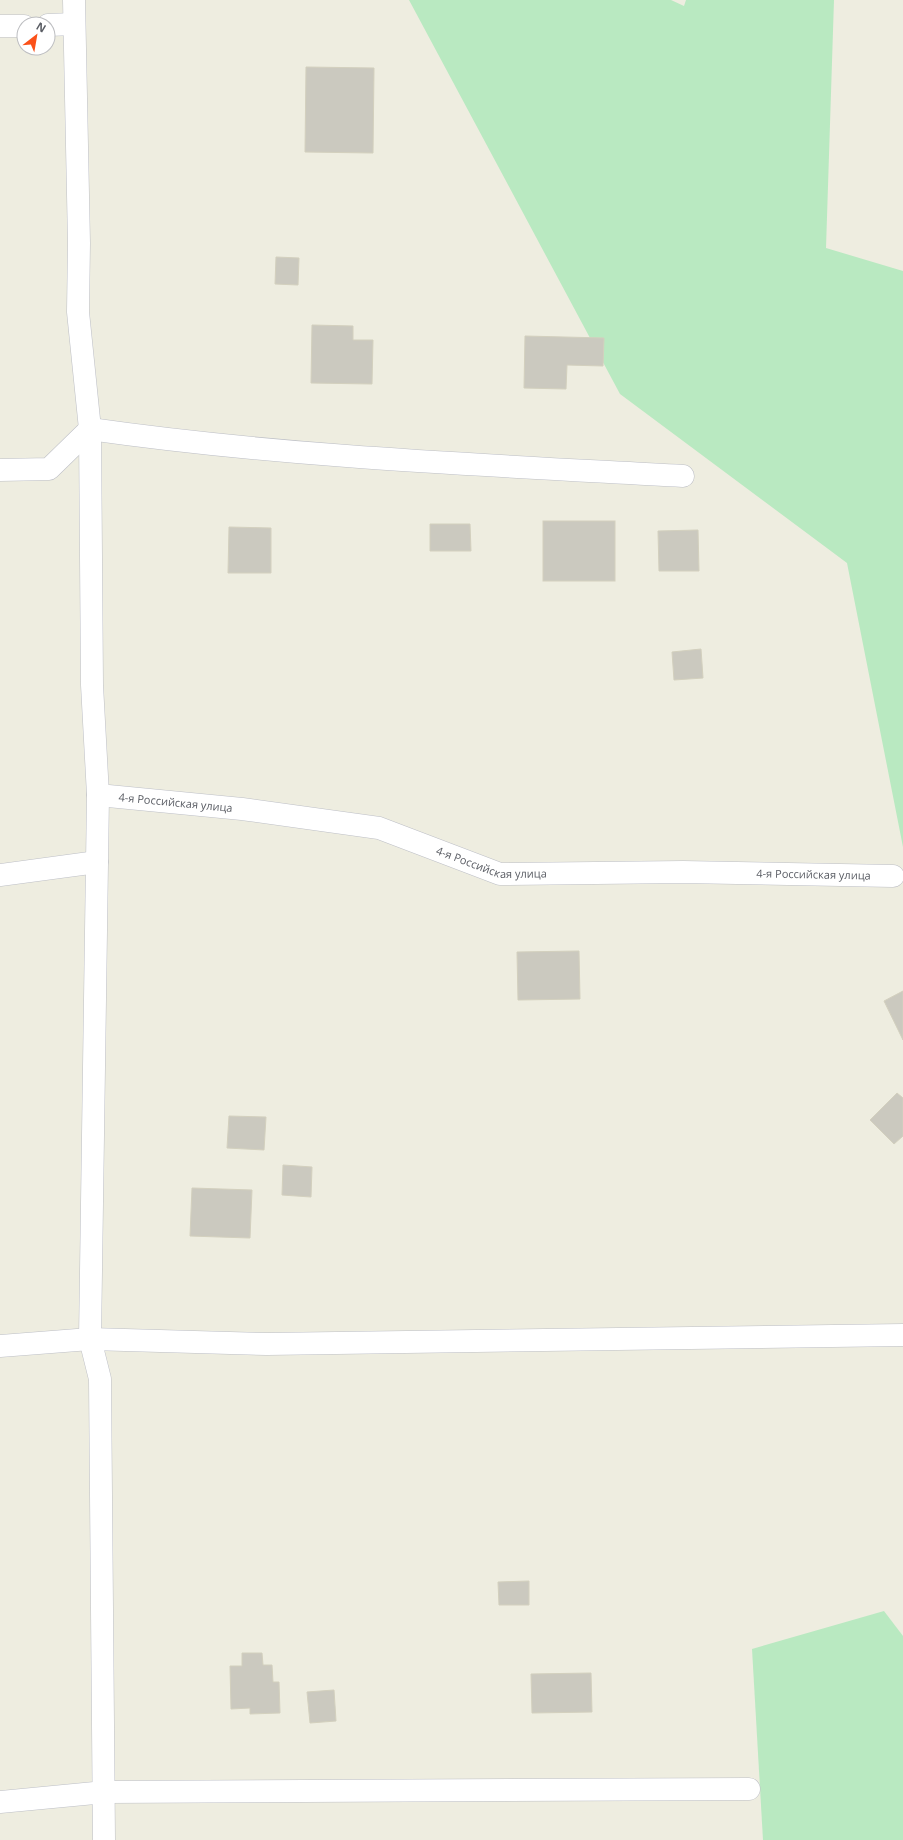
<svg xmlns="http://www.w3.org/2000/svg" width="903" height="1840" font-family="'Open Sans',sans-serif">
<rect width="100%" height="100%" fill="#eeede0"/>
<g fill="#b9e9c1">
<path d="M 409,0 L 671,0 L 684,6 L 686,0 L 834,0 L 826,248 L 903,271 L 903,847 L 847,563 L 620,394 Z"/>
<path d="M 884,1611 L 903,1636 L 903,1840 L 763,1840 L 752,1649 Z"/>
</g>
<g fill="#cbc9bf" stroke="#d3d0be">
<path d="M 306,67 L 374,68 L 373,153 L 305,152 Z"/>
<path d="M 276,257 L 299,258 L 298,285 L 275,284 Z"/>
<path d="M 312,325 L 353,326 L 353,340 L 373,340 L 372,384 L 311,383 Z"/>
<path d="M 525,336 L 604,338 L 603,366 L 567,365 L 566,389 L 524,388 Z"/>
<rect x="543" y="521" width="72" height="60"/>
<path d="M 430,524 L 470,524 L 471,551 L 430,551 Z"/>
<path d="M 229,527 L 271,528 L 271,573 L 228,573 Z"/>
<path d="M 698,530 L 699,571 L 659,571 L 658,531 Z"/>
<path d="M 701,649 L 703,678 L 674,680 L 672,652 Z"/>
<path d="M 579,951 L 580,999 L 518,1000 L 517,952 Z"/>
<path d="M 903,991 L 903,1040 L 884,1001 Z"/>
<path d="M 897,1093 L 903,1098 L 903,1136 L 894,1144 L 870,1120 Z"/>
<path d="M 229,1116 L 266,1117 L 264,1150 L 227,1148 Z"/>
<path d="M 283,1165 L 312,1167 L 311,1197 L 282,1195 Z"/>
<path d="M 192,1188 L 252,1190 L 250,1238 L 190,1236 Z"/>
<path d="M 529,1581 L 529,1605 L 499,1605 L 498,1582 Z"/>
<path d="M 242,1653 L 262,1653 L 263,1665 L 272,1665 L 273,1682 L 279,1682 L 280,1713 L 250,1714 L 250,1708 L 231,1709 L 230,1666 L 242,1666 Z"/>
<path d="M 591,1673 L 592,1712 L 532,1713 L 531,1674 Z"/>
<path d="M 334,1690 L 336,1721 L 310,1723 L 307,1692 Z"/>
</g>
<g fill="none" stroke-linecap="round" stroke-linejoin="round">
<g stroke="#bdbfc6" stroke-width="23">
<g id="minor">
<path d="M 74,0 L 79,243 L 78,312 L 90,429 L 92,685 L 98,795 L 90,1339 L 100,1379 L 104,1840"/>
<path d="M 48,25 L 74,24"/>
<path d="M 0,26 L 24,26"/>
<path d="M 0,470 L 49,469 L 90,429 C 286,457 485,465 683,476"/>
<path id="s1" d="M 98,795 L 242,809 L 379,828 L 500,874 L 683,872 L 893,876"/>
<path d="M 0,875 L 97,862"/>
<path d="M 0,1346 L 90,1339 L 267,1344 L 903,1335"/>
<path d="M 0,1802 L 105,1792 L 749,1789"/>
</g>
</g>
<use href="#minor" stroke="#fff" stroke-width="22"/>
</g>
<g text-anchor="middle" stroke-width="3" stroke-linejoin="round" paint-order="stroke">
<g font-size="11" fill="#595c63" stroke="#fff">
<text dy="4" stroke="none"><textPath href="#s1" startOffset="78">4-я Российская улица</textPath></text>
<text dy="4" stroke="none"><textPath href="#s1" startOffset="402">4-я Российская улица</textPath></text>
<text dy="4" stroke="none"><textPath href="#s1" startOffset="726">4-я Российская улица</textPath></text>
</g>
</g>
<g transform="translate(36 36) rotate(31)"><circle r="19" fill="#ffffff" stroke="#bdbec1"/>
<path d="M0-3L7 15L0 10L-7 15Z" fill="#fb5119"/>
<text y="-6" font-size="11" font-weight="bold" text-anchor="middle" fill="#595c63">N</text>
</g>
</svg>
